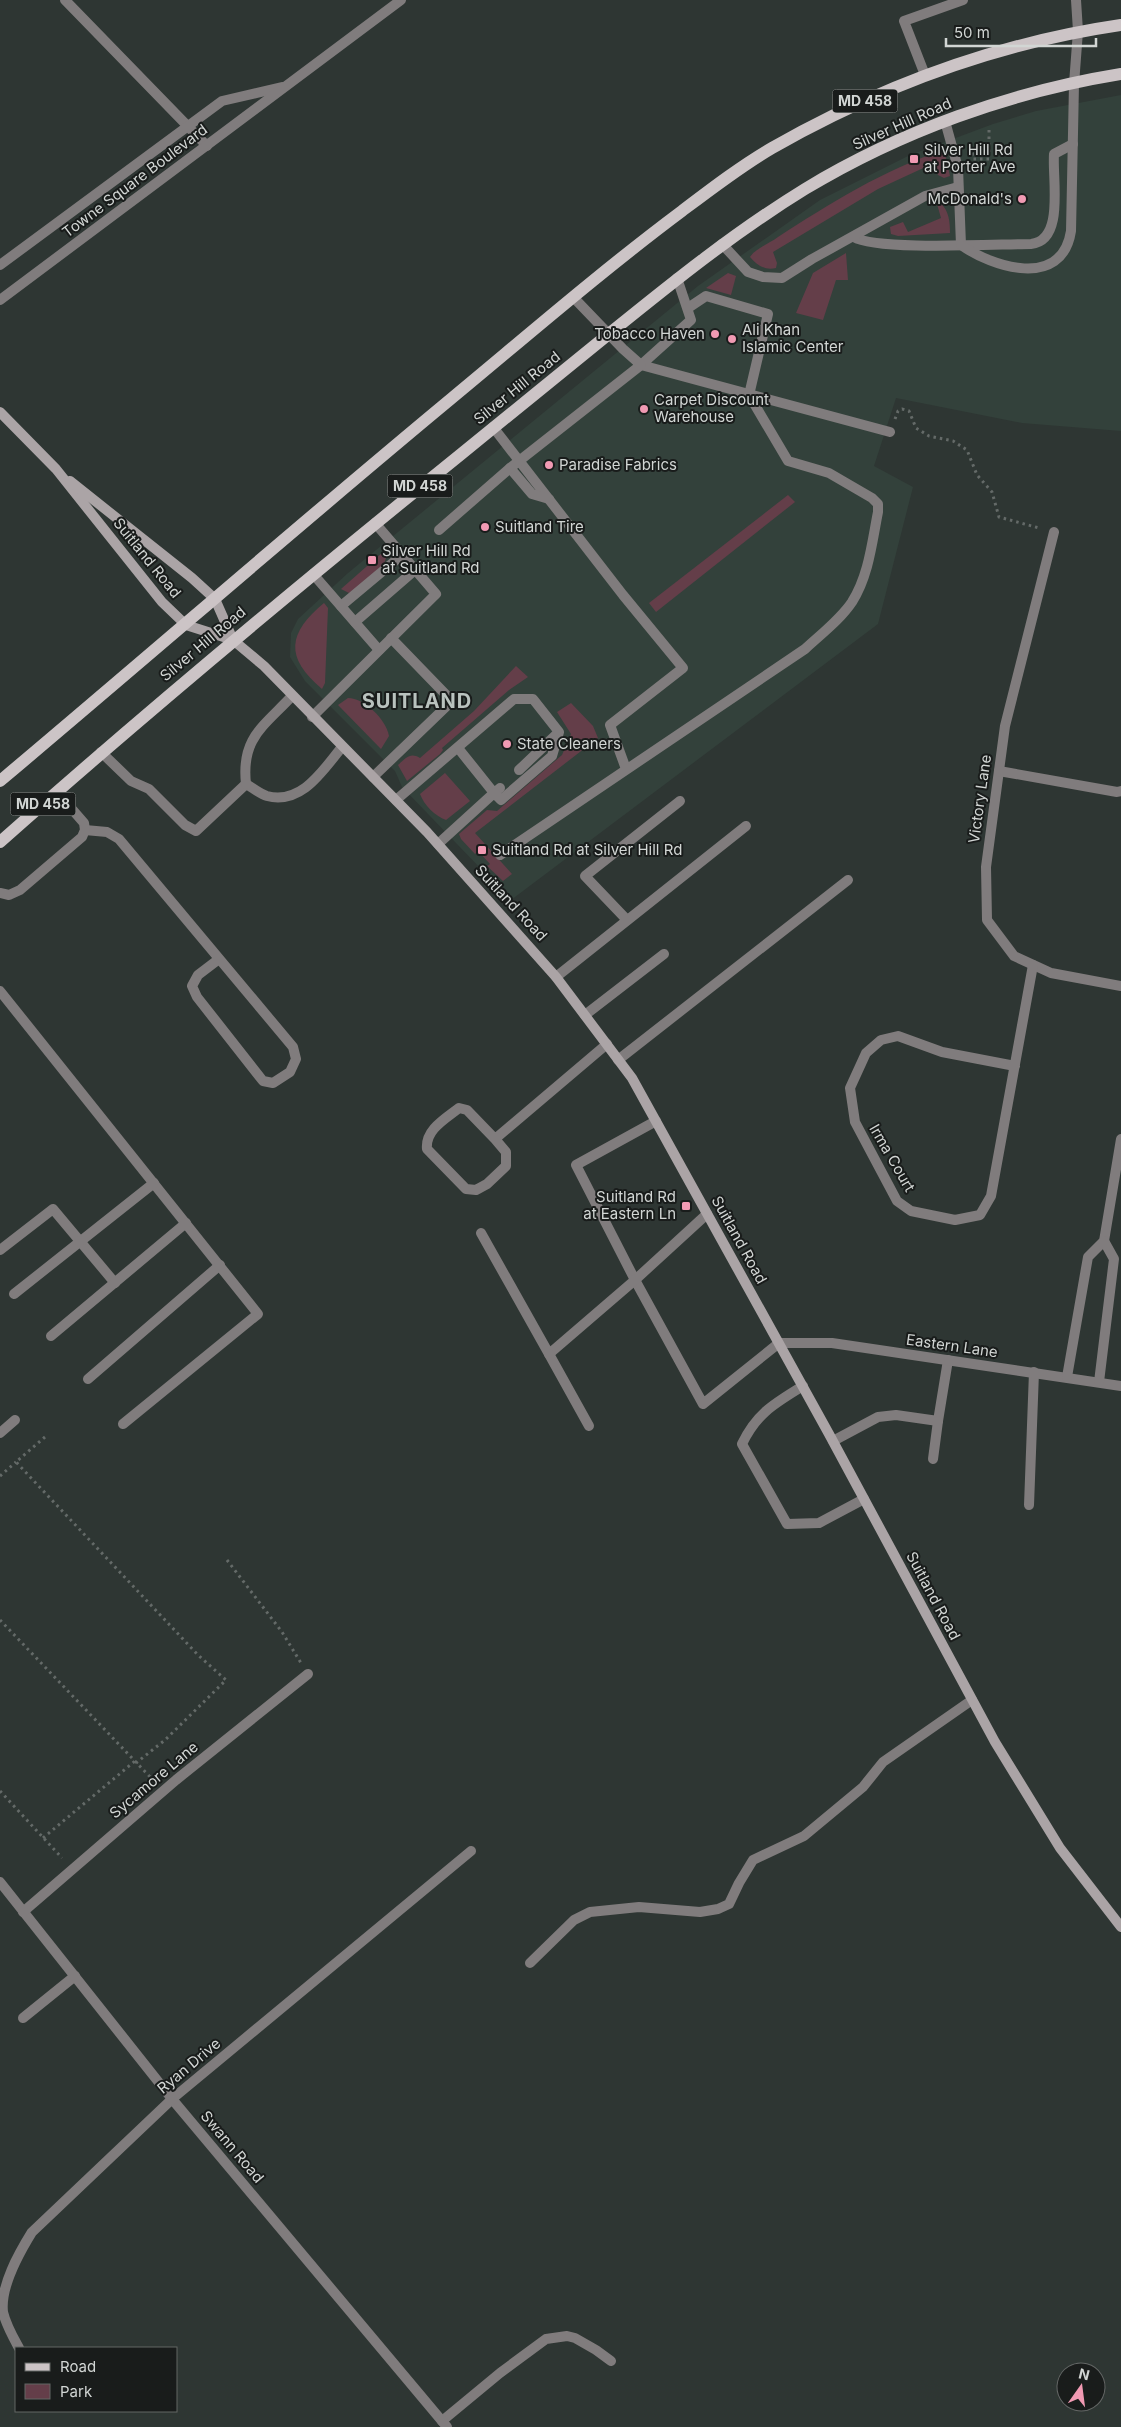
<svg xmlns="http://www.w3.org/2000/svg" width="1121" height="2427" font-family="Inter,sans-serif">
<rect width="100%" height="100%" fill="#2e3633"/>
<path fill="#33413b" d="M 1121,95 L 1121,431 L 1022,423 L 896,398 L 874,466 L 913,487 L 878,624 L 511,900 L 402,787 L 395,771 L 305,681 L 290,657 L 291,633 L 298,619 L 348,573 L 698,286 L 820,200 L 910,155 L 993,124 L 1036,111 Z"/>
<g fill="#643e49">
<path d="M 944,150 L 950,176 L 944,178 L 938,175 L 932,164 L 878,189 L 773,252 L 777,263 L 776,268 C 765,271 757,265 750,257 C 755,249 770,243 778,237 C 829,204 885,169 944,150 Z"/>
<path d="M 940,203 C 949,210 950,222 950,233 L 898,236 L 891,234 L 890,227 L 903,222 L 908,232 L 941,218 L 937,204 Z"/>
<path d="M 846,253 L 848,280 L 836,280 L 823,320 L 796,313 L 813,273 Z"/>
<path d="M 728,273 L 736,276 L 731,295 L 706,288 Z"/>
<path d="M 788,495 L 795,502 L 656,612 L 649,603 Z"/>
<path d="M 383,552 L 386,558 L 384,564 L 353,591 L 349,593 L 341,589 Z"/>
<path d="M 324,603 L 328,608 L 325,683 L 322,689 C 284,657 288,633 324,603 Z"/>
<path d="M 516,666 L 528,677 L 509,690 L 442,748 L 443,750 L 440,754 L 407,781 L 398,765 C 406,758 410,752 420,758 L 474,711 Z"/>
<path d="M 348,698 C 364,698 386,719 389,736 L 381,749 L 338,705 Z"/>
<path d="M 571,703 L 593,726 L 598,738 L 475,833 L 512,874 L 503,881 L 487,866 L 490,864 L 478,851 L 475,854 L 461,839 L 459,834 L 487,810 L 497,811 L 562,755 L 571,734 L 557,712 Z"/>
<path d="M 445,773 L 470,801 L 446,820 C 435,816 424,805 420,794 Z"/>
</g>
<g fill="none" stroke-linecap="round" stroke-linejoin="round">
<g stroke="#646a68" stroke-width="3" stroke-dasharray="2.5 4" stroke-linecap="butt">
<path d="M 989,130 L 989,154 L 973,154 L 973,159 L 992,159"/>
<path d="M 895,419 L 898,411 L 902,409 L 909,411 L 916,428 L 929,436 L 953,441 L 967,450 L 977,475 L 992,492 L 999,517 L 1039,528"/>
<path d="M 45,1437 L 16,1462 L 198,1655 L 226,1680 L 165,1740 L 136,1763"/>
<path d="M 0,1476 L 16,1462"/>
<path d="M 227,1560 L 282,1632 L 301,1663"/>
<path d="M 0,1620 L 153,1780"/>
<path d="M 0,1791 L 62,1858"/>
<path d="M 43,1838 L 135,1761"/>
</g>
<g stroke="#807c7d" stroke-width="10">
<path d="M 925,75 L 904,21 L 963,0"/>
<path d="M 945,121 L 958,168 L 961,245"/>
<path d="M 854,237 C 876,251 998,244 1031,244 C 1065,241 1052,179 1054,154 L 1073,144"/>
<path d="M 722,244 L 748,272 L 763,277 L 782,278 L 812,259 L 925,196 L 958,187"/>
<path d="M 961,245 C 992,267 1062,290 1071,231 L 1074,84"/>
<path d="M 677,278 L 691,320 L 641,365 L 890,432"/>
<path d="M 493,427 L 623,595 L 683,668 L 610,725 L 626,769"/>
<path d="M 510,468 L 532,494 L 549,499"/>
<path d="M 439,530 L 510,468 L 641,365 L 623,349 L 574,298"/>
<path d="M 313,574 L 379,650"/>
<path d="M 341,606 L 402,555"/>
<path d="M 355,622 L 415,570"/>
<path d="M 312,717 L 436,594 L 375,523"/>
<path d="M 458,748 L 494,793 L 500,788"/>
<path d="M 101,752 L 131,781 L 149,789 L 185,825 L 196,831 L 246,784 C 253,788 260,794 267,796 C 302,805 323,770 342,747"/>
<path d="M 519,770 L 558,733"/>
<path d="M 373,777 L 452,701 L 391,638"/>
<path d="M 246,784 C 241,738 263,727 292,696"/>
<path d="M 396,800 L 514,699 L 533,699 L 559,732 L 552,756 L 501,800 L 494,793 L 438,844"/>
<path d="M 85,830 L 107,832 L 119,839 L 293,1047 L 296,1059 L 290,1072 L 273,1083 L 263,1081 L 197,997 L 192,986 L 198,975 L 219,959"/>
<path d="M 500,855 L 805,649 C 821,634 840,620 852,602 C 869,575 872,542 878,512 L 878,504 L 872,498 L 829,473 L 788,461 L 749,395 L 768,314 L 706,296 L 688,308"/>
<path d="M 0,893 L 9,895 L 20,890 L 82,837 L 85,830 L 84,823 L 57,792"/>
<path d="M 627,920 L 585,876 L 680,801"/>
<path d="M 556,977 L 746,826"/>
<path d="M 0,991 L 258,1314 L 123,1424"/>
<path d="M 585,1015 L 664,954"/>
<path d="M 618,1060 L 848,880"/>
<path d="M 656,1121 L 576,1165 L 635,1280 L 703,1404 L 779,1343"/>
<path d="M 495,1139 L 467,1110 L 459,1108 C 445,1119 425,1130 427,1149 L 466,1189 L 476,1190 L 487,1184 L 506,1166 L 506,1152 L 495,1139 L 607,1044"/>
<path d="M 481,1233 L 549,1354 L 635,1280 L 707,1214"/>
<path d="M 0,1250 L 53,1209 L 115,1283"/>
<path d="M 14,1294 L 154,1183"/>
<path d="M 51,1336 L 186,1223"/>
<path d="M 549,1354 L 589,1426"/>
<path d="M 88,1379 L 220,1265"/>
<path d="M 803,1386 C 774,1404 757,1413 742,1444 L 787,1524 L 819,1523 L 864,1499"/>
<path d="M 0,1433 L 15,1420"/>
<path d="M 833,1441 L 878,1417 L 896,1415 L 938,1421 L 948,1360"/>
<path d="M 933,1459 L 938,1421"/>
<path d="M 1029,1505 L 1034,1372"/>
<path d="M 23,2018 L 75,1976"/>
<path d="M 442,2421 L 500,2373 L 546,2339 L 567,2336 L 575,2338 L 596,2350 L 611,2361"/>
</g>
<g stroke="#807c7d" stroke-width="10">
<path d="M 65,0 L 207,146"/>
<path d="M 1074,84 L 1078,31 L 1076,0"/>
<path d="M 0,265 L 222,101 L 282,87"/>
<path d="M 0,300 L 401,0"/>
<path d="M 1054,532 L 1005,726 L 986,867 L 987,920 L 1014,956 L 1051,973 L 1121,986"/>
<path d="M 999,771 L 1117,792 L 1121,791"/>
<path d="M 1015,1066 L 942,1052 L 898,1036 L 881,1040 L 866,1053 L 850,1088 L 855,1122 L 897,1201 L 911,1211 L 955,1220 L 980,1215 L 991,1196 L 1033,965"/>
<path d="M 779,1343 L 832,1343 L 1121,1386"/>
<path d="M 1067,1377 L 1088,1257 L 1104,1241 L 1121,1139"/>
<path d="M 1099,1382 L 1114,1259 L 1104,1241"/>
<path d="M 0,1882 L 172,2099 L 447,2427"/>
<path d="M 23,1912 L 176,1780 L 308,1674"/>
<path d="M 530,1963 L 574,1920 L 590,1912 L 639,1907 L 700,1912 L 718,1909 L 729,1904 L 739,1883 L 753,1860 L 804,1836 L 863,1787 L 883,1762 L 972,1700"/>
<path d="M 19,2348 C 13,2337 6,2325 3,2312 C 0,2286 19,2253 32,2232 L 172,2099 L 471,1851"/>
</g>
<g stroke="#aba4a6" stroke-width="10">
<path d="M 0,412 L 56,469 L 162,602 L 186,625 L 233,640 L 264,666 L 427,832 L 556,977 L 632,1078 L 829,1434 L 995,1742 L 1060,1848 L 1121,1927"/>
<path d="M 70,481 L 192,578 L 215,599 L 233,640"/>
</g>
<g stroke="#ccc4c6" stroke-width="12">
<path d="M 0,781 C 151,654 300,524 452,398 C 528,335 603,270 682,211 C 711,189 741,166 772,148 C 881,86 997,43 1121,25"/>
<path d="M 0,842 C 150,709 304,581 460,455 C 510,414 560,374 610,333 C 673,282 735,232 805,189 C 901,131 1010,92 1121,74"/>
</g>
</g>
<g fill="#f19ab3" stroke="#191c1b" stroke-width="2">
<rect x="909" y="154" width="10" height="10" rx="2.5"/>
<circle cx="1022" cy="199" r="5"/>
<circle cx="715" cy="334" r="5"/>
<circle cx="732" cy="339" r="5"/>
<circle cx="644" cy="409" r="5"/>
<circle cx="549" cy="465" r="5"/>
<circle cx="485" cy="527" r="5"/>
<rect x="367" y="555" width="10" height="10" rx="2.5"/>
<circle cx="507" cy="744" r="5"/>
<rect x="477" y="845" width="10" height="10" rx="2.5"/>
<rect x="681" y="1201" width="10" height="10" rx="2.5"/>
</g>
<g text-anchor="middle" stroke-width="4" stroke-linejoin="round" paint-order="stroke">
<g fill="#191c1b" stroke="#9a9e9c" stroke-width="1">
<rect x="832.5" y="89.5" width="65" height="23" rx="4"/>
<rect x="387.5" y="474.5" width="65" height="23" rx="4"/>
<rect x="10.5" y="792.5" width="65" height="23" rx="4"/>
</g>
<g font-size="14" font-weight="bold" fill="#d2d6d4">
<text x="865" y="106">MD 458</text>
<text x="420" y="491">MD 458</text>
<text x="43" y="809">MD 458</text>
</g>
<g font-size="15" fill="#d2d6d4" stroke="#191c1b">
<text transform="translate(902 124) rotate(-24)" y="5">Silver Hill Road</text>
<text transform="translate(135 181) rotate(-37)" y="5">Towne Square Boulevard</text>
<text transform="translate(517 388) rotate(-39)" y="5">Silver Hill Road</text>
<text transform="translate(147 558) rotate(51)" y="5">Suitland Road</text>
<text transform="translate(203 644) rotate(-40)" y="5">Silver Hill Road</text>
<text transform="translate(980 799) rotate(-82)" y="5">Victory Lane</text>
<text transform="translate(511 903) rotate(47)" y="5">Suitland Road</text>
<text transform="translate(892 1158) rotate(60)" y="5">Irma Court</text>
<text transform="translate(739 1240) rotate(61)" y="5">Suitland Road</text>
<text transform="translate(952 1346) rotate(8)" y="5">Eastern Lane</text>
<text transform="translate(933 1596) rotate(62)" y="5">Suitland Road</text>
<text transform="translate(154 1780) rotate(-40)" y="5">Sycamore Lane</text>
<text transform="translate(189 2066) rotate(-40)" y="5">Ryan Drive</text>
<text transform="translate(232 2147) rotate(50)" y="5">Swann Road</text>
</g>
<g font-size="15" fill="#d2d6d4" stroke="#191c1b" text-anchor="start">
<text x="924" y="155">Silver Hill Rd<tspan x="924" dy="17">at Porter Ave</tspan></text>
<text x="1012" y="204" text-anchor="end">McDonald's</text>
<text x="742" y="335">Ali Khan<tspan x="742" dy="17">Islamic Center</tspan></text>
<text x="705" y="339" text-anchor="end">Tobacco Haven</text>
<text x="654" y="405">Carpet Discount<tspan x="654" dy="17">Warehouse</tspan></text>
<text x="559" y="470">Paradise Fabrics</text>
<text x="495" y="532">Suitland Tire</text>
<text x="382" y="556">Silver Hill Rd<tspan x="382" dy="17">at Suitland Rd</tspan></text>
<text x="517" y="749">State Cleaners</text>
<text x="492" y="855">Suitland Rd at Silver Hill Rd</text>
<text x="676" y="1202" text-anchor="end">Suitland Rd<tspan x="676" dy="17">at Eastern Ln</tspan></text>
</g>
<g font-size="20" font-weight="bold" letter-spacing="1" fill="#b9c2be" stroke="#191c1b">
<text x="417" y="708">SUITLAND</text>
</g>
</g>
<rect x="15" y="2347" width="162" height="65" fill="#191c1b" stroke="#636665"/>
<rect x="25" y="2363" width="25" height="8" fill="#ccc4c6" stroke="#636665"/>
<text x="60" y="2372" font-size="15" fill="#d2d6d4">Road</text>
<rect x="25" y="2384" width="25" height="15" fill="#643e49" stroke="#636665"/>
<text x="60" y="2397" font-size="15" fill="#d2d6d4">Park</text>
<g transform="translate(1081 2387) rotate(14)"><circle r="24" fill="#191c1b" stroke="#636665"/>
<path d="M0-4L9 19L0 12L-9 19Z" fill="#f19ab3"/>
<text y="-8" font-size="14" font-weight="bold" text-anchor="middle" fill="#d2d6d4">N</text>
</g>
<path d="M946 38v8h150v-8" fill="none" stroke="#d2d6d4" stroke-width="2.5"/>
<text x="954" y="38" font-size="15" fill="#d2d6d4" stroke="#191c1b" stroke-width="4" paint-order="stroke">50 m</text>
</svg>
